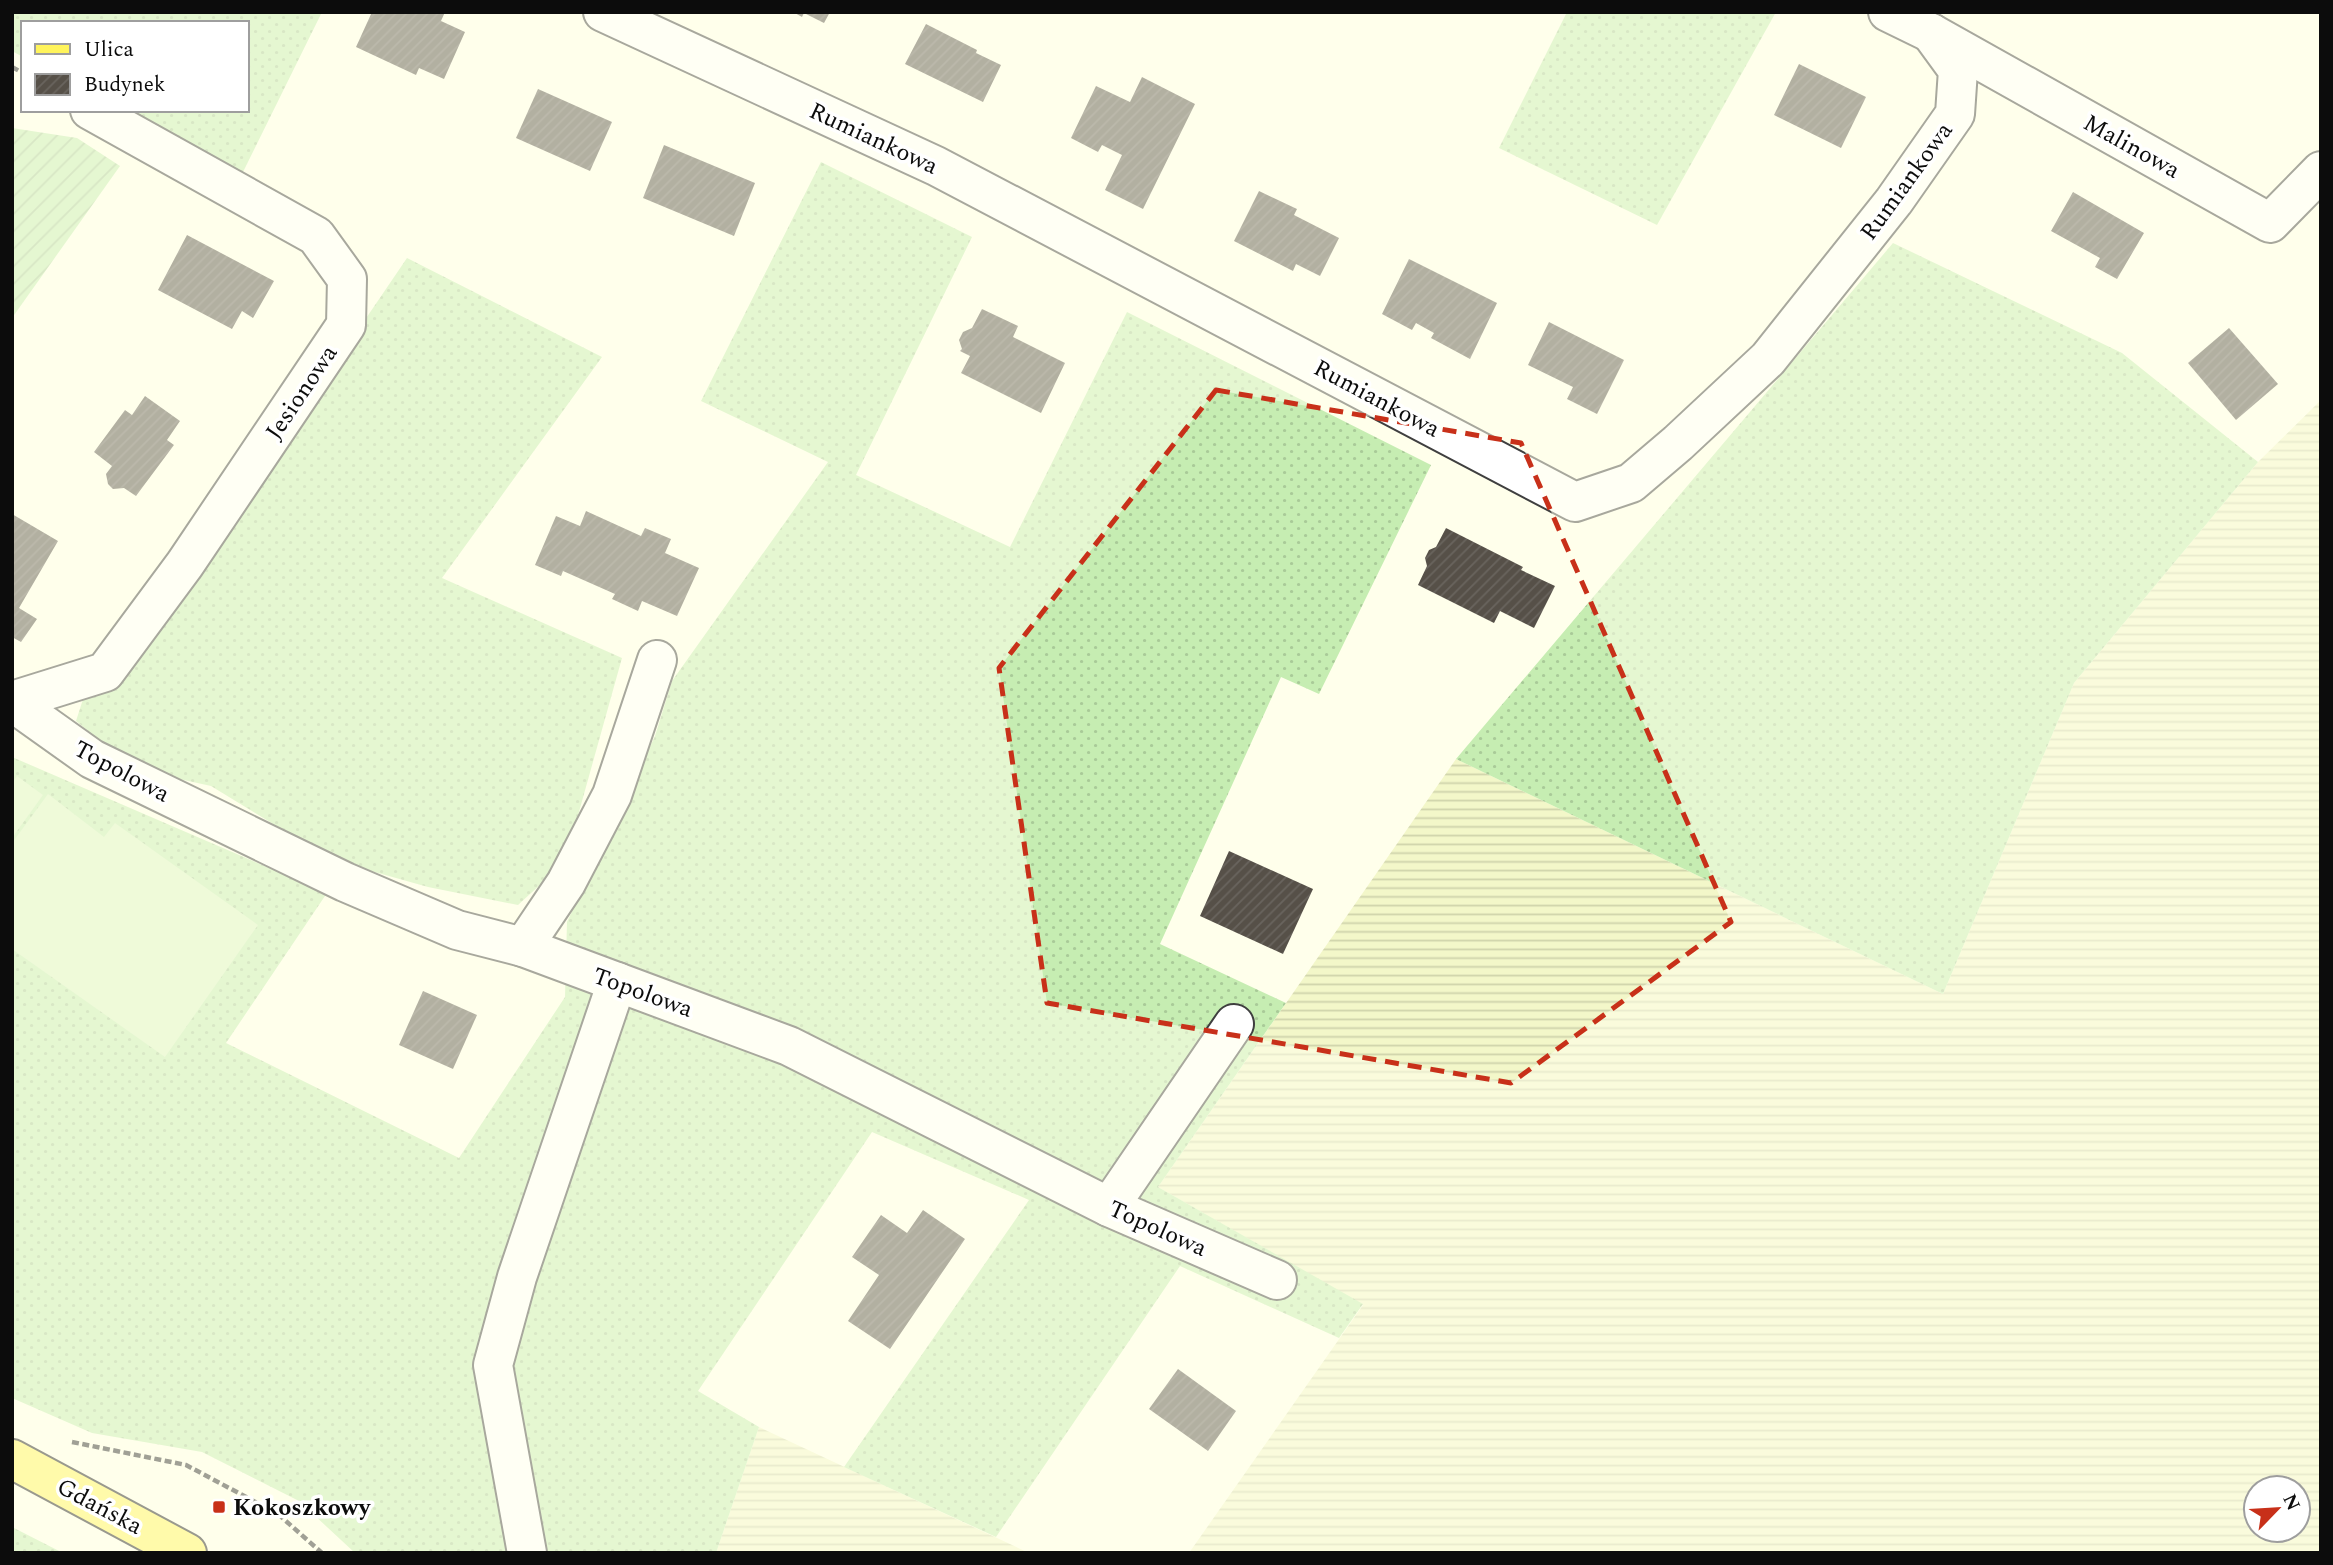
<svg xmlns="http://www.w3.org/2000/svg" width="2333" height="1565" font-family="Spectral,serif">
<defs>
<pattern id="farmland-rules" width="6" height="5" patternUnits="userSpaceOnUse" patternTransform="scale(1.75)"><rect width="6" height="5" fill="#f3f7c9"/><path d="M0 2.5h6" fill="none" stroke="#cfd3ab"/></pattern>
<pattern id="grass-dots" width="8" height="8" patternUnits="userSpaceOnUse" patternTransform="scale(1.75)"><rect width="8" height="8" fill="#c6edb2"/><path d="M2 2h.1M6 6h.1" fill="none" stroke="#a9ca98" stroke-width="1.8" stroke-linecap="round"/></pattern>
<pattern id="garden-furrows" width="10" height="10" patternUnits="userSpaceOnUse" patternTransform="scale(1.75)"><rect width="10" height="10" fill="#c6edb2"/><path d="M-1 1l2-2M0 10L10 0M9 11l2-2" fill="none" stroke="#a9ca98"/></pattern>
<pattern id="building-hatch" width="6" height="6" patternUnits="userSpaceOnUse" patternTransform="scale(1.75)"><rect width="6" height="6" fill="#565048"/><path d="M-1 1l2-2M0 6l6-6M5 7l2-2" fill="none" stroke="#69645e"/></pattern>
</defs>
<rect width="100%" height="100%" fill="#ffffeb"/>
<g fill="url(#farmland-rules)" fill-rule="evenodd">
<path d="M 2321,400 L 2321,1553 L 1189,1553 L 1363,1305 L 1158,1187 L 1456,759 L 1943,994 L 2074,683 L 2258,462 ZM 2256,1488 L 2298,1488 L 2298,1530 L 2256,1530 Z"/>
<path d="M 759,1427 L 1029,1553 L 716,1553 Z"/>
</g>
<g fill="url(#grass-dots)">
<path d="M 12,12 L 322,12 L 242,174 L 123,110 L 247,110 L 247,23 L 23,23 L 23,57 L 12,51 Z"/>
<path d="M 1567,12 L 1776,12 L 1657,225 L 1499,148 Z"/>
<path d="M 821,162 L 972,237 L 856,475 L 1010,547 L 1127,312 L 1431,465 L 1319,694 L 1281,677 L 1160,944 L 1286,1003 L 1158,1187 L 1363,1304 L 1339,1338 L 1180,1266 L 996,1537 L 844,1467 L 1029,1200 L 872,1132 L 698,1391 L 759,1427 L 716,1553 L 355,1553 L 299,1501 L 202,1452 L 92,1433 L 12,1398 L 12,757 L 327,893 L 226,1043 L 459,1158 L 565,997 L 567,922 L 655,736 L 672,681 L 828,462 L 701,401 Z"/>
<path d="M 1893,243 L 2122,353 L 2258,462 L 2074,683 L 1943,994 L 1456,759 Z"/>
<path d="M 407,258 L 602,357 L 442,578 L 622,658 L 565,862 L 518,905 L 428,887 L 332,860 L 211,786 L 134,769 L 76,721 L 85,693 L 120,680 Z"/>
<path d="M 12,1527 L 63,1553 L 12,1553 Z"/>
</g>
<path fill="url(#garden-furrows)" d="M 12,128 L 77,138 L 120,166 L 12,318 Z"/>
<g fill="#dbf3c4">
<path d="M 17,776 L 43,795 L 12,838 L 12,783 Z"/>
<path d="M 48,794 L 104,837 L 115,823 L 258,925 L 165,1057 L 12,949 L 12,843 Z"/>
</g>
<g fill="url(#building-hatch)">
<path d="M 372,12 L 445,12 L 441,21 L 465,32 L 444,79 L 419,68 L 416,75 L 356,47 Z"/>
<path d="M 793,12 L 830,12 L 824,23 L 804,13 L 802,17 Z"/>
<path d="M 926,24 L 977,50 L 976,53 L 1001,65 L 983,102 L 905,64 Z"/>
<path d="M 1799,64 L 1866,97 L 1841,148 L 1774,115 Z"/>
<path d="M 1142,77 L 1195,104 L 1143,209 L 1105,190 L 1122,155 L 1102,145 L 1098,152 L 1071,138 L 1096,86 L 1130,102 Z"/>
<path d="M 538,89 L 612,122 L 590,171 L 516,138 Z"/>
<path d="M 664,145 L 755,183 L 734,236 L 643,198 Z"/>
<path d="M 1259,191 L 1297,209 L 1294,215 L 1339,238 L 1320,276 L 1296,264 L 1293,271 L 1234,241 Z"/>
<path d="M 2073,192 L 2144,233 L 2117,279 L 2095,267 L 2100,258 L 2051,231 Z"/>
<path d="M 187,235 L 274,281 L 253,318 L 242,311 L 232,329 L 158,290 Z"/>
<path d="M 1409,259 L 1497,303 L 1470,359 L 1431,338 L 1434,333 L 1416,323 L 1412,330 L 1382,314 Z"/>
<path d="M 982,309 L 1018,326 L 1013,337 L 1065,363 L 1041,413 L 961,373 L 970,356 L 960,351 L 962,349 L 959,340 L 963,332 L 972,328 Z"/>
<path d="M 1549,322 L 1624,360 L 1597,414 L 1567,399 L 1573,387 L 1528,365 Z"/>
<path d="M 2229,328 L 2278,384 L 2236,420 L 2188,363 Z"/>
<path d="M 145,396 L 180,421 L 167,440 L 174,445 L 136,496 L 124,488 L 113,489 L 108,484 L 106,474 L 112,466 L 94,452 L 125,410 L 132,415 Z"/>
<path d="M 586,511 L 641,536 L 645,528 L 671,539 L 665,553 L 699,568 L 677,616 L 642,601 L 638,611 L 612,599 L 615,594 L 563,571 L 561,576 L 535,565 L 556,516 L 580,526 Z"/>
<path d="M 12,514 L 58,541 L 19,608 L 37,619 L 21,642 L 12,637 Z"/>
<path d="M 1446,528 L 1523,567 L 1521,570 L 1555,586 L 1534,628 L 1500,611 L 1494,623 L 1418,585 L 1427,566 L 1425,558 L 1429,550 L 1436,547 Z"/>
<path d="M 1229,851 L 1313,889 L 1283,954 L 1200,916 Z"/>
<path d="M 423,991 L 477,1015 L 453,1069 L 399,1045 Z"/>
<path d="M 923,1210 L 965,1239 L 890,1349 L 848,1321 L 879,1275 L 852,1257 L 881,1215 L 907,1233 Z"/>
<path d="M 1178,1369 L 1236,1411 L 1208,1451 L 1149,1409 Z"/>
</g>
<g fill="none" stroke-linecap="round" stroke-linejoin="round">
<g stroke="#3f3f3f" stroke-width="42">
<g id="minor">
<path d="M 603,12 L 936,166 L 1575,502 L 1631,483 L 1678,443 L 1768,359 L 1894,201 L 1955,114 L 1958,70 L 1931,33"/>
<path d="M 1888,12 L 1931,33 L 2270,223 L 2321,171"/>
<path d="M 12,701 L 105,672 L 185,564 L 346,325 L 347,279 L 316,236 L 90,110"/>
<path d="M 12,702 L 92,759 L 345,882 L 457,930 L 523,947 L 789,1046 L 1109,1207 L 1277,1280"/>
<path d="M 523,947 L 566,883 L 612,795 L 657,660"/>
<path d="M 1109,1207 L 1234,1024"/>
<path d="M 527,1553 L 493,1365 L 517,1277 L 617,982"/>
</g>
</g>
<g stroke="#1d1d1d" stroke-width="42">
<path id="major" d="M 12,1459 L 187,1553"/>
</g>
<g stroke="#2e2e2e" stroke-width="4.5" stroke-dasharray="7 3.5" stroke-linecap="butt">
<path d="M 12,67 L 23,73"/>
<path d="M 72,1442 L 186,1465 L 278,1514 L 322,1553"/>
</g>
<use href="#minor" stroke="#fff" stroke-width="38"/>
<use href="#major" stroke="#fff45b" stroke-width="38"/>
</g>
<path d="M0 0H2333V1565H0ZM 1216,390 L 1521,443 L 1731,922 L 1511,1083 L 1047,1003 L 999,668 Z" fill="#ffffeb" fill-opacity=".55" fill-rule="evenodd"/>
<path fill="none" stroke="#c83019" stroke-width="5" stroke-dasharray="14 9" stroke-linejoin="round" d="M 1216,390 L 1521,443 L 1731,922 L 1511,1083 L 1047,1003 L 999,668 Z"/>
<rect fill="#c83019" stroke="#fff" stroke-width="2.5" x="212" y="1500" width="14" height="14" rx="3.5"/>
<g text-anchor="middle" stroke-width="7" stroke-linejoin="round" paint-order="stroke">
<g font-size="24" fill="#0c0c0c" stroke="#fff">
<text transform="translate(874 138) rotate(25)" y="8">Rumiankowa</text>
<text transform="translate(2132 146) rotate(29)" y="8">Malinowa</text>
<text transform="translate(1906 181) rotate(-54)" y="8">Rumiankowa</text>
<text transform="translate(301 392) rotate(-56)" y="8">Jesionowa</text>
<text transform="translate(1377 398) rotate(28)" y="8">Rumiankowa</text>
<text transform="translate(122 771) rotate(28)" y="8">Topolowa</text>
<text transform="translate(643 992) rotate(20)" y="8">Topolowa</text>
<text transform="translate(1158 1228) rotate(24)" y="8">Topolowa</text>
<text transform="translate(100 1506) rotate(28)" y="8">Gdańska</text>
</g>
<g font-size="24" font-weight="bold" fill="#0c0c0c" stroke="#fff" text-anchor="start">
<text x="233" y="1515">Kokoszkowy</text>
</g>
</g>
<rect width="2333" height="1565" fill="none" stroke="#0c0c0c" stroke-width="28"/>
<rect x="21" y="21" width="228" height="91" fill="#ffffff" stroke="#9e9e9e" stroke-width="2"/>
<rect x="35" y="44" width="35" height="10" fill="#fff45b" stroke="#9e9e9e" stroke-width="2"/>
<text x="84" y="56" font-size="21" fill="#0c0c0c">Ulica</text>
<rect x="35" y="74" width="35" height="21" fill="url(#building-hatch)" stroke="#9e9e9e" stroke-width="2"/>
<text x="84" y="91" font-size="21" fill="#0c0c0c">Budynek</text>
<g transform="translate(2277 1509) rotate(65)"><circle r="33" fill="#ffffff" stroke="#9e9e9e" stroke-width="2"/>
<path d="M0-5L12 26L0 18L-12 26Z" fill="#c83019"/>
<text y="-10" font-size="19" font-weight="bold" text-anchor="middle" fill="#0c0c0c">N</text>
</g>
</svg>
